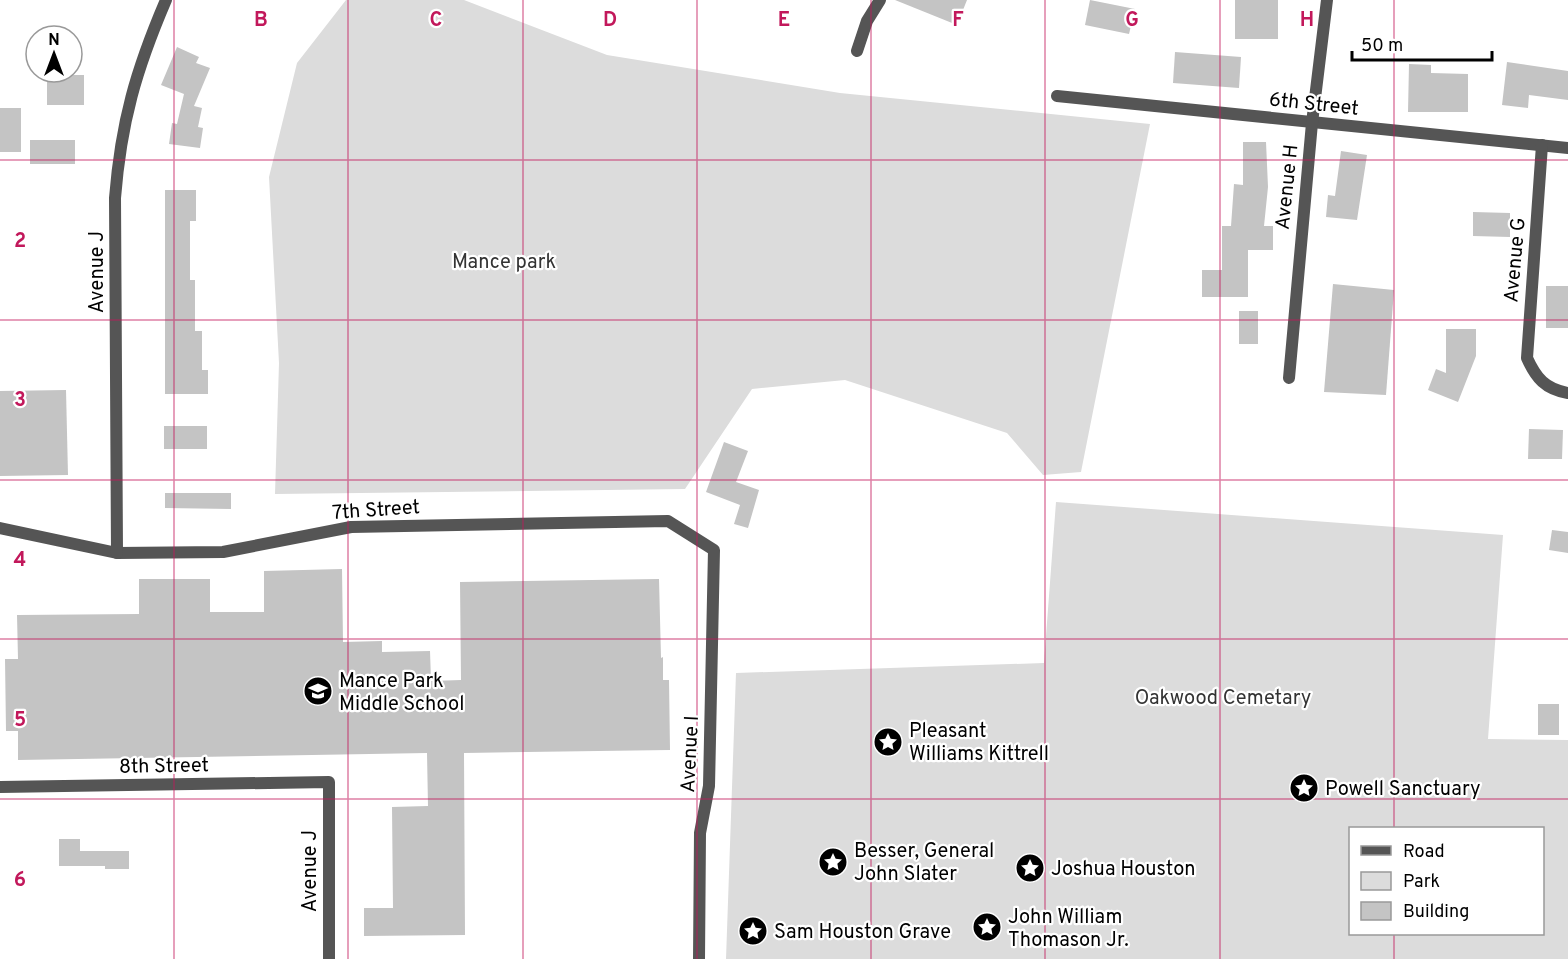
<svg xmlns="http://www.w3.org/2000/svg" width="1568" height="959" font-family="Overpass,sans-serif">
<rect width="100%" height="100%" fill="#fff"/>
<g fill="#dcdcdc" fill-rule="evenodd">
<path d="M 346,0 L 464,0 L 607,55 L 840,93 L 1150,124 L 1081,472 L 1043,475 L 1007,433 L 845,380 L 752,389 L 685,489 L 275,494 L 279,363 L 269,177 L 297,63 Z"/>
<path d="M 1056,502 L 1503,535 L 1488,739 L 1568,740 L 1568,959 L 726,959 L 736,673 L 1044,663 ZM 1350,828 L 1542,828 L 1542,934 L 1350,934 Z"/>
</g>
<g fill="#c4c4c4">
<path d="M 895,0 L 967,0 L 957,25 Z"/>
<path d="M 1090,0 L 1135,9 L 1129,34 L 1085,25 Z"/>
<rect x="1235" y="0" width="43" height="39"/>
<path d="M 177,47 L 199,57 L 196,63 L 210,68 L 194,106 L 202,108 L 198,127 L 203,128 L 200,148 L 169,144 L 172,123 L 177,124 L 184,94 L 161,85 Z"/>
<path d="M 1175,52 L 1241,57 L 1239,88 L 1173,83 Z"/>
<path d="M 1507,62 L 1568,71 L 1568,100 L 1529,95 L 1528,108 L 1502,105 Z"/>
<path d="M 1409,64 L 1431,65 L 1431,73 L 1468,74 L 1468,112 L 1408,112 Z"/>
<rect x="47" y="75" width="37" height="30"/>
<rect x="0" y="108" width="21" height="44"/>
<rect x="30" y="140" width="45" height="24"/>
<path d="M 1243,142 L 1266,142 L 1268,187 L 1264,226 L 1273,226 L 1273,250 L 1248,250 L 1248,297 L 1202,297 L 1202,270 L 1222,270 L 1222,226 L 1231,226 L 1234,184 L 1243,185 Z"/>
<path d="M 1341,151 L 1367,155 L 1357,220 L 1326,217 L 1328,195 L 1335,196 Z"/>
<path d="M 165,190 L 196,190 L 196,221 L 190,221 L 190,280 L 195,280 L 195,331 L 202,331 L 202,370 L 208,370 L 208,394 L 165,394 Z"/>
<path d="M 1473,212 L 1510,213 L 1510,237 L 1473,236 Z"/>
<path d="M 1333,284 L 1394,290 L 1386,395 L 1324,392 Z"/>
<rect x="1546" y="286" width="22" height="42"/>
<rect x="1239" y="311" width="19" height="33"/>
<path d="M 1446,329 L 1476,329 L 1476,356 L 1458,402 L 1428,390 L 1436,369 L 1446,373 Z"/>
<path d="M 66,390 L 68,475 L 0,476 L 0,391 Z"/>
<rect x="164" y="426" width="43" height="23"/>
<path d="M 1529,429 L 1563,430 L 1562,459 L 1528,459 Z"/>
<path d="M 724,442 L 748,451 L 736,482 L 759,490 L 748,528 L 734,524 L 740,505 L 706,492 Z"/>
<path d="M 165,493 L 231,493 L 231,509 L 165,508 Z"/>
<path d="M 1552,530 L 1568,532 L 1568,553 L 1549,550 Z"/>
<path d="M 342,569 L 343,642 L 382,641 L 382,652 L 430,651 L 431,681 L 461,680 L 460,582 L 659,579 L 661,658 L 663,657 L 663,680 L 669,680 L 670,750 L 464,753 L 465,935 L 364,936 L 364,908 L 393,908 L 392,807 L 428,806 L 427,753 L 18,760 L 18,731 L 6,731 L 5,659 L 18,659 L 17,615 L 139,614 L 139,579 L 210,579 L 210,612 L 264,612 L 264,571 Z"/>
<rect x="1538" y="704" width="21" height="31"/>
<path d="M 59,839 L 80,839 L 80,851 L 129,851 L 129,869 L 105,869 L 105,866 L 59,866 Z"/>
</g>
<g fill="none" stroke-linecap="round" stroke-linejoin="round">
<g stroke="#555" stroke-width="12">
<path d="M 857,51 L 867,21 L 880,0"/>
<path d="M 1057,96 L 1568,148"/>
<path d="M 1542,145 L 1527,358 C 1536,378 1545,389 1568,393"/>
<path d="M 1289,378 L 1312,123 L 1327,0"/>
<path d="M 0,528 L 117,553 L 223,552 L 351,527 L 668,521 L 714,550 L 709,786 L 700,833 L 699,959"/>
<path d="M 117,553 L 115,198 C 121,122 136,70 166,0"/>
<path d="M 0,787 L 329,782 L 329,959"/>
</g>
</g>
<path fill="none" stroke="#c2185b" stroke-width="1.5" stroke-opacity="0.55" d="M 174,0 L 174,959M 348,0 L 348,959M 523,0 L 523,959M 697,0 L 697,959M 871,0 L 871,959M 1045,0 L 1045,959M 1220,0 L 1220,959M 1394,0 L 1394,828M 0,160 L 1568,160M 0,320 L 1568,320M 0,480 L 1568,480M 0,639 L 1568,639M 0,799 L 1568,799M 1394,934 L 1394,959"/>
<defs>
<g id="school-disc" transform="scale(1.5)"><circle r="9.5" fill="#000" stroke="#fff"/><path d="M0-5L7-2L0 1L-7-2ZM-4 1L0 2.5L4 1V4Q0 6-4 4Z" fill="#fff"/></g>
<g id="sight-disc" transform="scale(1.5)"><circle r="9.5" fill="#000" stroke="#fff"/><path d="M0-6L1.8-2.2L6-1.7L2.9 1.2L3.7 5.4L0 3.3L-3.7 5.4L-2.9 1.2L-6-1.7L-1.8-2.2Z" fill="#fff"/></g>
</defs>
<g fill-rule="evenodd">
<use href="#school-disc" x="318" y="691"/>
<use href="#sight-disc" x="888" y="742"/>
<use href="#sight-disc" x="1304" y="788"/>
<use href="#sight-disc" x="833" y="862"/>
<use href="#sight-disc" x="1030" y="868"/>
<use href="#sight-disc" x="987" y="927"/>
<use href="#sight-disc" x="753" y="931"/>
</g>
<g text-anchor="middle" stroke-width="4.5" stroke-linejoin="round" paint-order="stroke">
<g font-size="20" fill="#000" stroke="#fff">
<text transform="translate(1314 103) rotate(6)" y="7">6th Street</text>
<text transform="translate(1286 187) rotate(-84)" y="7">Avenue H</text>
<text transform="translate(1514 260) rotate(-85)" y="7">Avenue G</text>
<text transform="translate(96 272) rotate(-90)" y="7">Avenue J</text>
<text transform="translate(376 509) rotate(-4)" y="7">7th Street</text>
<text transform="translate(689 754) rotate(-87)" y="7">Avenue I</text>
<text transform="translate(164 765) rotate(-1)" y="7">8th Street</text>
<text transform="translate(309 871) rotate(-90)" y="7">Avenue J</text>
</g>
<g font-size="20" fill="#333" stroke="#fff">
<text x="504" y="268">Mance park</text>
<text x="1223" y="704">Oakwood Cemetary</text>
</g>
<g font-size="20" fill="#000" stroke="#fff" text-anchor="start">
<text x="339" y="687">Mance Park<tspan x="339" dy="23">Middle School</tspan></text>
<text x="909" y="737">Pleasant<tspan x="909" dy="23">Williams Kittrell</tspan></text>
<text x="1325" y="795">Powell Sanctuary</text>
<text x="854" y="857">Besser, General<tspan x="854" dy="23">John Slater</tspan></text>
<text x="1051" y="875">Joshua Houston</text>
<text x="1008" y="923">John William<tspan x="1008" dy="23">Thomason Jr.</tspan></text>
<text x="774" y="938">Sam Houston Grave</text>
</g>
</g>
<g font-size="20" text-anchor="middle" font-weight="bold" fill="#c2185b" stroke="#fff" stroke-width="4.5" stroke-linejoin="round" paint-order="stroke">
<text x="261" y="26">B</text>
<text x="436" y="26">C</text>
<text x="610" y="26">D</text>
<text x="784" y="26">E</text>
<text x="958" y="26">F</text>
<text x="1132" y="26">G</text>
<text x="1307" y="26">H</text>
<text x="20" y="247">2</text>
<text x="20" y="406">3</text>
<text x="20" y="566">4</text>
<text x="20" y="726">5</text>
<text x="20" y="886">6</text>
</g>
<rect x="1349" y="827" width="195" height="108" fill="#ffffff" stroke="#999999" stroke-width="1.5"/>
<rect x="1361" y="846" width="30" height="9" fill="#555555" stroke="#999999" stroke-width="1.5"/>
<text x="1403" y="857" font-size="18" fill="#000000">Road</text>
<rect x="1361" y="872" width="30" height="18" fill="#dcdcdc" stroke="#999999" stroke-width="1.5"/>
<text x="1403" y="887" font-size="18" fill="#000000">Park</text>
<rect x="1361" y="902" width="30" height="18" fill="#c4c4c4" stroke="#999999" stroke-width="1.5"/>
<text x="1403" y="917" font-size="18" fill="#000000">Building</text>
<g transform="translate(54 54)"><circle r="28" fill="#ffffff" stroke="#999999" stroke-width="1.5"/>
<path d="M0-4.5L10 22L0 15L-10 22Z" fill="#000000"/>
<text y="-9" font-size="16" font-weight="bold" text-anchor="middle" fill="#000000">N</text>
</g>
<path d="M1352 51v9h140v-9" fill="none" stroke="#000000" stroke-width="3"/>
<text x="1361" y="51" font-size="18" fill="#000000" stroke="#ffffff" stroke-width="4.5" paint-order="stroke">50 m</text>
</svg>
